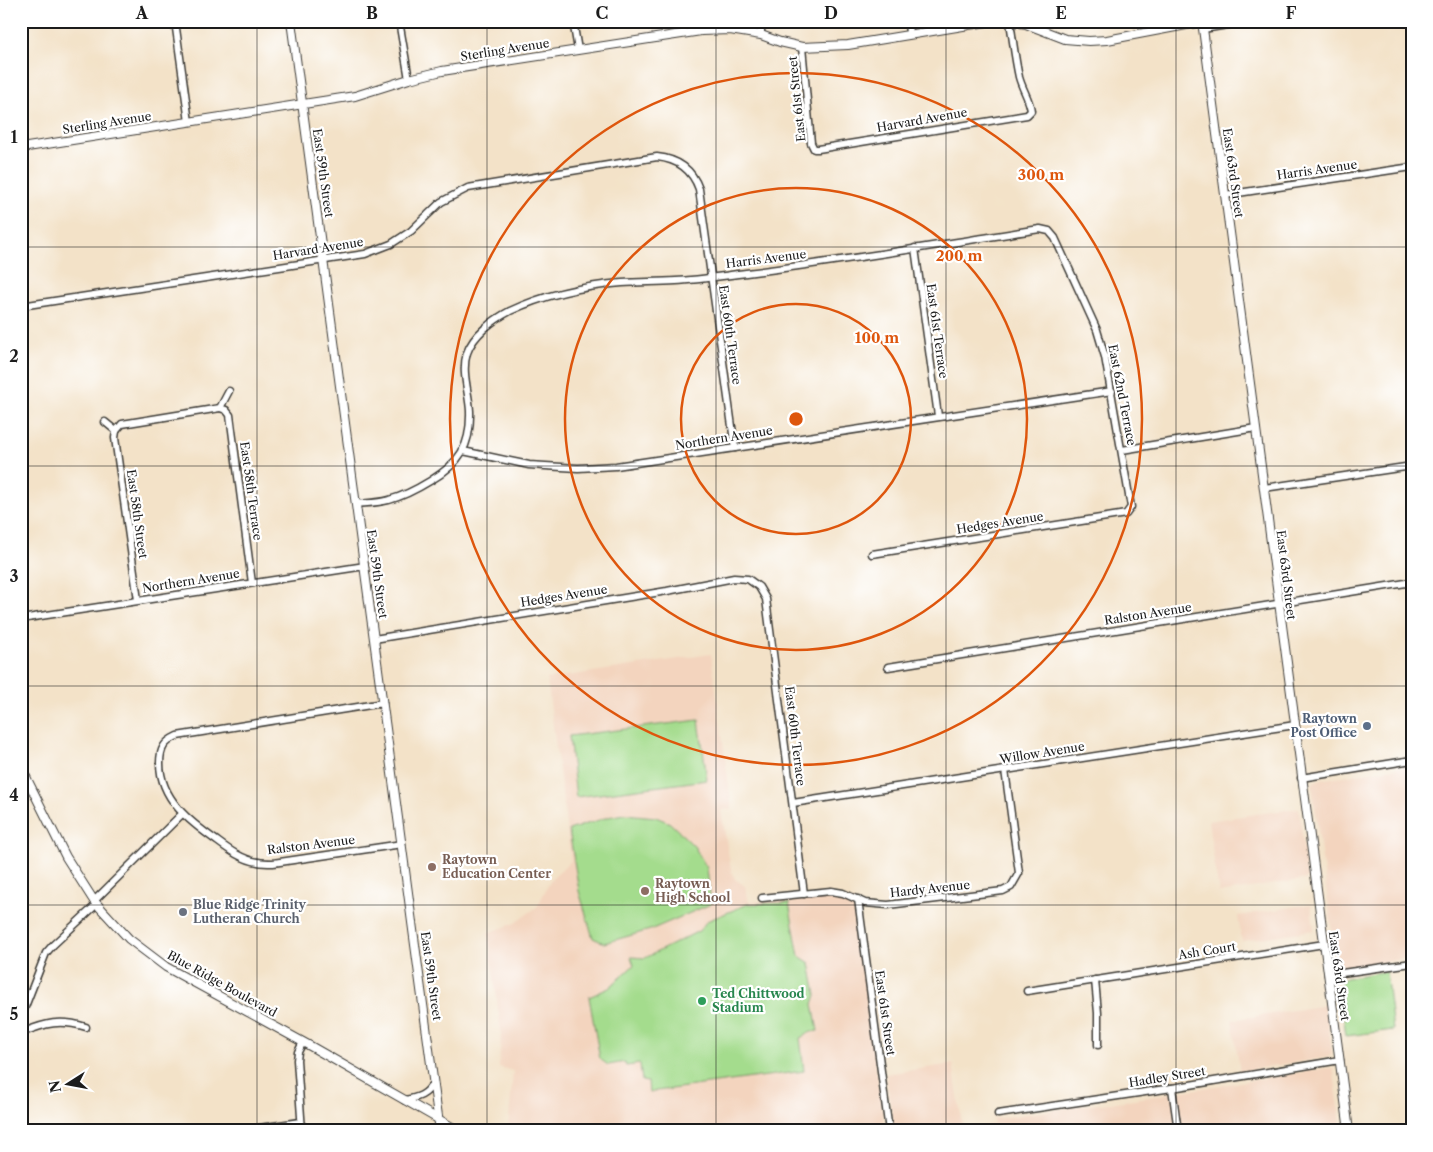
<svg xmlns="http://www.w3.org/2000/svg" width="1433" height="1152" font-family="'Libre Caslon Text',serif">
<rect width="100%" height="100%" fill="#fff"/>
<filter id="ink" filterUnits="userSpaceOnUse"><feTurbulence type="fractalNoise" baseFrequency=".02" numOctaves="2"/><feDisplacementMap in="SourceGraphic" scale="10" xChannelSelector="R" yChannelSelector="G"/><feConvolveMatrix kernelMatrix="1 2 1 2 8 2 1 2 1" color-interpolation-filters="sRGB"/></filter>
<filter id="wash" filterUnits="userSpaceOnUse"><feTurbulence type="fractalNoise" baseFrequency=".0096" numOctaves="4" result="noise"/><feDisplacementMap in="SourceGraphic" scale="20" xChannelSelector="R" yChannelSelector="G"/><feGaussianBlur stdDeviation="1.12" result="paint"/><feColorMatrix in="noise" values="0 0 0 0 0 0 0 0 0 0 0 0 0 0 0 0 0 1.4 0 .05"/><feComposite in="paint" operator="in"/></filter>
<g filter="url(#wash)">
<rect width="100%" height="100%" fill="#f3e2c8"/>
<g fill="#f3d4be">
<path d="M 711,654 L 732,809 L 721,810 L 731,870 L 735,879 L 745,886 L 749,902 L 831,896 L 854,902 L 885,1131 L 508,1131 L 513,1071 L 499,1067 L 501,1031 L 488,933 L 515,923 L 537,907 L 551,880 L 571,861 L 547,679 Z"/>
<path d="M 1409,766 L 1412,766 L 1412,957 L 1349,968 L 1337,968 L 1312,785 L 1314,782 L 1318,780 Z"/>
<path d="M 1299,808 L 1307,879 L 1219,893 L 1208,821 Z"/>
<path d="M 1311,904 L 1314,930 L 1242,941 L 1238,916 Z"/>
<path d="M 1326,1005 L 1332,1053 L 1329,1057 L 1240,1071 L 1232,1020 Z"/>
<path d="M 953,1064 L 963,1130 L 994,1124 L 993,1119 L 1087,1105 L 1111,1103 L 1328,1068 L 1333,1069 L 1334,1073 L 1342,1131 L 894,1131 L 886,1074 Z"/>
</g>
<g fill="#a4dc8d" stroke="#607c54">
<path d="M 699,720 L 707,780 L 576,797 L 569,736 Z"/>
<path d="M 624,814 L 656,817 L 670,823 L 694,846 L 707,868 L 711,904 L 650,930 L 604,943 L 593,938 L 579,891 L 569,830 L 608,817 Z"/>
<path d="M 789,903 L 799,956 L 810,963 L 816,995 L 813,1004 L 818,1031 L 811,1032 L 800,1038 L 804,1071 L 649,1092 L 648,1082 L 642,1081 L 640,1064 L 626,1066 L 625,1062 L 608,1065 L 600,1059 L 589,997 L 609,988 L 634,965 L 631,957 L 645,958 L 699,931 L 707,921 L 748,904 Z"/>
<path d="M 1386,971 L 1393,1030 L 1346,1036 L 1340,989 C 1339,983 1341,981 1346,978 Z"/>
</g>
</g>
<g filter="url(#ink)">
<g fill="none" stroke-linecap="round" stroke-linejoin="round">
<g stroke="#3c3a36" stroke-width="9">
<g id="minor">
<path d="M 175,21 L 189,122"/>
<path d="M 399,21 L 409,79"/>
<path d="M 573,21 L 578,50"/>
<path d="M 761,21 L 761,35"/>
<path d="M 908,21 L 909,35"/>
<path d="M 1203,29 L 1252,21"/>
<path d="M 802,47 L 811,143 L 814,149 L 818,149 L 1027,115 L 1031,111 C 1030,100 1022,89 1019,77 C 1015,59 1013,40 1010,22"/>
<path d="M 1225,195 L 1412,167"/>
<path d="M 915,248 L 938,416"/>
<path d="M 21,306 L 365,254 L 391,244 L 411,231 L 441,202 L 468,188 L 657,157 C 677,159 692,169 699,189 L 735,448"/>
<path d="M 220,408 L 226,410 L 230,415 L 252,583"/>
<path d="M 105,422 L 116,431"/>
<path d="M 116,431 L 115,438 L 138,600"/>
<path d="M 116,431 L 122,424 L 220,408 L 229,391"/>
<path d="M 1122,450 L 1256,428"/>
<path d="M 463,451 L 529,465 L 578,468 L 616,466 L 1112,391"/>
<path d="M 1264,488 L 1412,466"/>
<path d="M 356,504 C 367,503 379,503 389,500 C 404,496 417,489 430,481 C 460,463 471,446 470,411 C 469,392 461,372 467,353 C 473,335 493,320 510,311 C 544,295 585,286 622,283 C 640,282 658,282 676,281 C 699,280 722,276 746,273 C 844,261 942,244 1040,229 L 1049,231 L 1055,238 L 1097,330 L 1105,357 L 1131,507 L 1126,514 L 872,554"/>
<path d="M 21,603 L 23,619"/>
<path d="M 21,619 L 365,566"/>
<path d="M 374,639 L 667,591 L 734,578 L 748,579 L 755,584 L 759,587 L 766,599 L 804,894"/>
<path d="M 888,667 L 1412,582"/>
<path d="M 383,703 L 177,736 C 164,742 160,749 160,763 C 160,799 190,822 217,841 C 229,850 243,860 258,862 C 263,863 268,863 273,863 L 402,844"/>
<path d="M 1301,778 L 1412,760"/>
<path d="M 793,803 L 1295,725"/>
<path d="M 762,898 L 831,891 L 843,893 L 865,903 L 888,905 L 1003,891 L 1011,887 L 1019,873 L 1005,770"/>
<path d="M 858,899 L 889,1131"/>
<path d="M 94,901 L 182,814"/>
<path d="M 1328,975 L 1412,963"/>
<path d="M 1095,980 L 1098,1013 L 1098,1045"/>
<path d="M 1027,991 L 1324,944"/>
<path d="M 21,1017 L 46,953 L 53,945 L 97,904"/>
<path d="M 21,1033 C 46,1023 60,1019 86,1027"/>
<path d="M 1172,1088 L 1178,1131"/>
<path d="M 404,1100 C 417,1098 428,1095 433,1082"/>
<path d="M 998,1114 L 1172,1088 L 1340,1060"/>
<path d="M 237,1131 L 300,1122"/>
<path d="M 302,1131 L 297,1060 L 298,1052 L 303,1042"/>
</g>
</g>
<g stroke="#3c3a36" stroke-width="10">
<g id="tertiary">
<path d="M 291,21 L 440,1131"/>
<path d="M 1008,21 L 1026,24 L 1065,39 L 1089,41 L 1107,40 L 1202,22"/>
<path d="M 1202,21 L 1349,1131"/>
<path d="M 21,148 L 355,96 L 409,79 L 442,71 L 701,31 L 730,30 L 761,35 L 780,42 L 802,47 L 848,45 L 993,21"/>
<path d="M 21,767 L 66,857 L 94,901 L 129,939 L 166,967 L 312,1047 L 459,1131"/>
</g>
</g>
<use href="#minor" stroke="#fff" stroke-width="6"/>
<use href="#tertiary" stroke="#fff" stroke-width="8"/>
</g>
</g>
<path fill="none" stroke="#1c1c1c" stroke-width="1" stroke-opacity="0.55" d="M 257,21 L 257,1131M 487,21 L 487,1131M 716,21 L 716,1131M 946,21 L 946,1131M 1176,21 L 1176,1131M 21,247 L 1412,247M 21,466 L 1412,466M 21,686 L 1412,686M 21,905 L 1412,905"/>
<g fill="none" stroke="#de560d" stroke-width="2.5">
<circle cx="796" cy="419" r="115"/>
<circle cx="796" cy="419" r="231"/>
<circle cx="796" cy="419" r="346"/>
</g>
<circle fill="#5c6f8a" stroke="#fff" stroke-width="2" cx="1367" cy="726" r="5"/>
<g fill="#8d6e63" stroke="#fff" stroke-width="2">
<circle cx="432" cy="867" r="5"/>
<circle cx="645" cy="891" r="5"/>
</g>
<circle fill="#6b7280" stroke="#fff" stroke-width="2" cx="183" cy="912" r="5"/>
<circle fill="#2e9e5b" stroke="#fff" stroke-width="2" cx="702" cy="1001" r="5"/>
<g text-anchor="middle" stroke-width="4.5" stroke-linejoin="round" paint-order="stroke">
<g font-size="12" fill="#1c1c1c" stroke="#fff">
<text transform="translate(505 50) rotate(-9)" y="4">Sterling Avenue</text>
<text transform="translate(797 99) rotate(-96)" y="4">East 61st Street</text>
<text transform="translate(922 120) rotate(-10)" y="4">Harvard Avenue</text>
<text transform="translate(107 123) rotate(-9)" y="4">Sterling Avenue</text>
<text transform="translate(1317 170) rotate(-8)" y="4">Harris Avenue</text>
<text transform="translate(323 173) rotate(82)" y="4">East 59th Street</text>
<text transform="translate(1233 173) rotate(82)" y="4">East 63rd Street</text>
<text transform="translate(318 249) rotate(-9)" y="4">Harvard Avenue</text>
<text transform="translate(766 259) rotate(-7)" y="4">Harris Avenue</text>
<text transform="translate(937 331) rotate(82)" y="4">East 61st Terrace</text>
<text transform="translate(730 335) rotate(82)" y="4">East 60th Terrace</text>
<text transform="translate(1122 395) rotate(79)" y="4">East 62nd Terrace</text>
<text transform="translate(724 438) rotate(-9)" y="4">Northern Avenue</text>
<text transform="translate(251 491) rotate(82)" y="4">East 58th Terrace</text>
<text transform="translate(137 514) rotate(82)" y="4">East 58th Street</text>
<text transform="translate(1000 523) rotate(-9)" y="4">Hedges Avenue</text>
<text transform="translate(377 574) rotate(82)" y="4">East 59th Street</text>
<text transform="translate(1286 575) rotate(83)" y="4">East 63rd Street</text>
<text transform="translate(191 581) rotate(-9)" y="4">Northern Avenue</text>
<text transform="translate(564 596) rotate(-9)" y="4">Hedges Avenue</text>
<text transform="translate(1148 614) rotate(-9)" y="4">Ralston Avenue</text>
<text transform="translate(795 736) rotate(83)" y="4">East 60th Terrace</text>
<text transform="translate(1042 753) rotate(-9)" y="4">Willow Avenue</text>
<text transform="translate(311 845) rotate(-7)" y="4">Ralston Avenue</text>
<text transform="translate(930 889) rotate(-6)" y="4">Hardy Avenue</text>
<text transform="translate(1207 951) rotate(-9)" y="4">Ash Court</text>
<text transform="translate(431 976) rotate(82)" y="4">East 59th Street</text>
<text transform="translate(1339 976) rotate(82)" y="4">East 63rd Street</text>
<text transform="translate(222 984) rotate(29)" y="4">Blue Ridge Boulevard</text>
<text transform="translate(885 1013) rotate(82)" y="4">East 61st Street</text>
<text transform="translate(1167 1077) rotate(-9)" y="4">Hadley Street</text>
</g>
<g font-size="12" font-weight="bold" fill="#4e5e75" stroke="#fff" text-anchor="end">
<text x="1357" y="723">Raytown<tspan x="1357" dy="14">Post Office</tspan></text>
</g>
<g font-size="12" font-weight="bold" fill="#785e54" stroke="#fff" text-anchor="start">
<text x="442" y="864">Raytown<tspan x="442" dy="14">Education Center</tspan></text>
<text x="655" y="888">Raytown<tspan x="655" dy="14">High School</tspan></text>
</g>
<g font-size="12" font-weight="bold" fill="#5b616d" stroke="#fff" text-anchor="start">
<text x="193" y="909">Blue Ridge Trinity<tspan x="193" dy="14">Lutheran Church</tspan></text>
</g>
<g font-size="12" font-weight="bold" fill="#27864d" stroke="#fff" text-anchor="start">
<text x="712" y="998">Ted Chittwood<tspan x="712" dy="14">Stadium</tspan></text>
</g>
</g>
<circle cx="796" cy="419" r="8" fill="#de560d" stroke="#fff" stroke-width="2.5"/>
<g font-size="15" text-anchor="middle" font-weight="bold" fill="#de560d" stroke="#fff" stroke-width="4.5" stroke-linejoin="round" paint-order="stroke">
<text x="1041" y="180">300 m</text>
<text x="959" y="261">200 m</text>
<text x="877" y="343">100 m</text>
</g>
<rect width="1433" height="1152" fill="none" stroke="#fff" stroke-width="55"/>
<g transform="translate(68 1084) rotate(259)" stroke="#ffffff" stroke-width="4" paint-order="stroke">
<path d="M0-4L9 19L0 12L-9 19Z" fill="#1c1c1c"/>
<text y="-8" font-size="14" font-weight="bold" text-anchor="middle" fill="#1c1c1c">N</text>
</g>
<rect x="28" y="28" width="1378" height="1096" fill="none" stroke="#1c1c1c" stroke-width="2"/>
<g font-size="16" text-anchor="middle" font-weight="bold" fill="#1c1c1c">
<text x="142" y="19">A</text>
<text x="372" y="19">B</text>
<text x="602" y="19">C</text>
<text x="831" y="19">D</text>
<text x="1061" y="19">E</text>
<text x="1291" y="19">F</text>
<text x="14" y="143">1</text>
<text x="14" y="362">2</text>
<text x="14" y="582">3</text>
<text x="14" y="801">4</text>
<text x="14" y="1020">5</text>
</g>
</svg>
